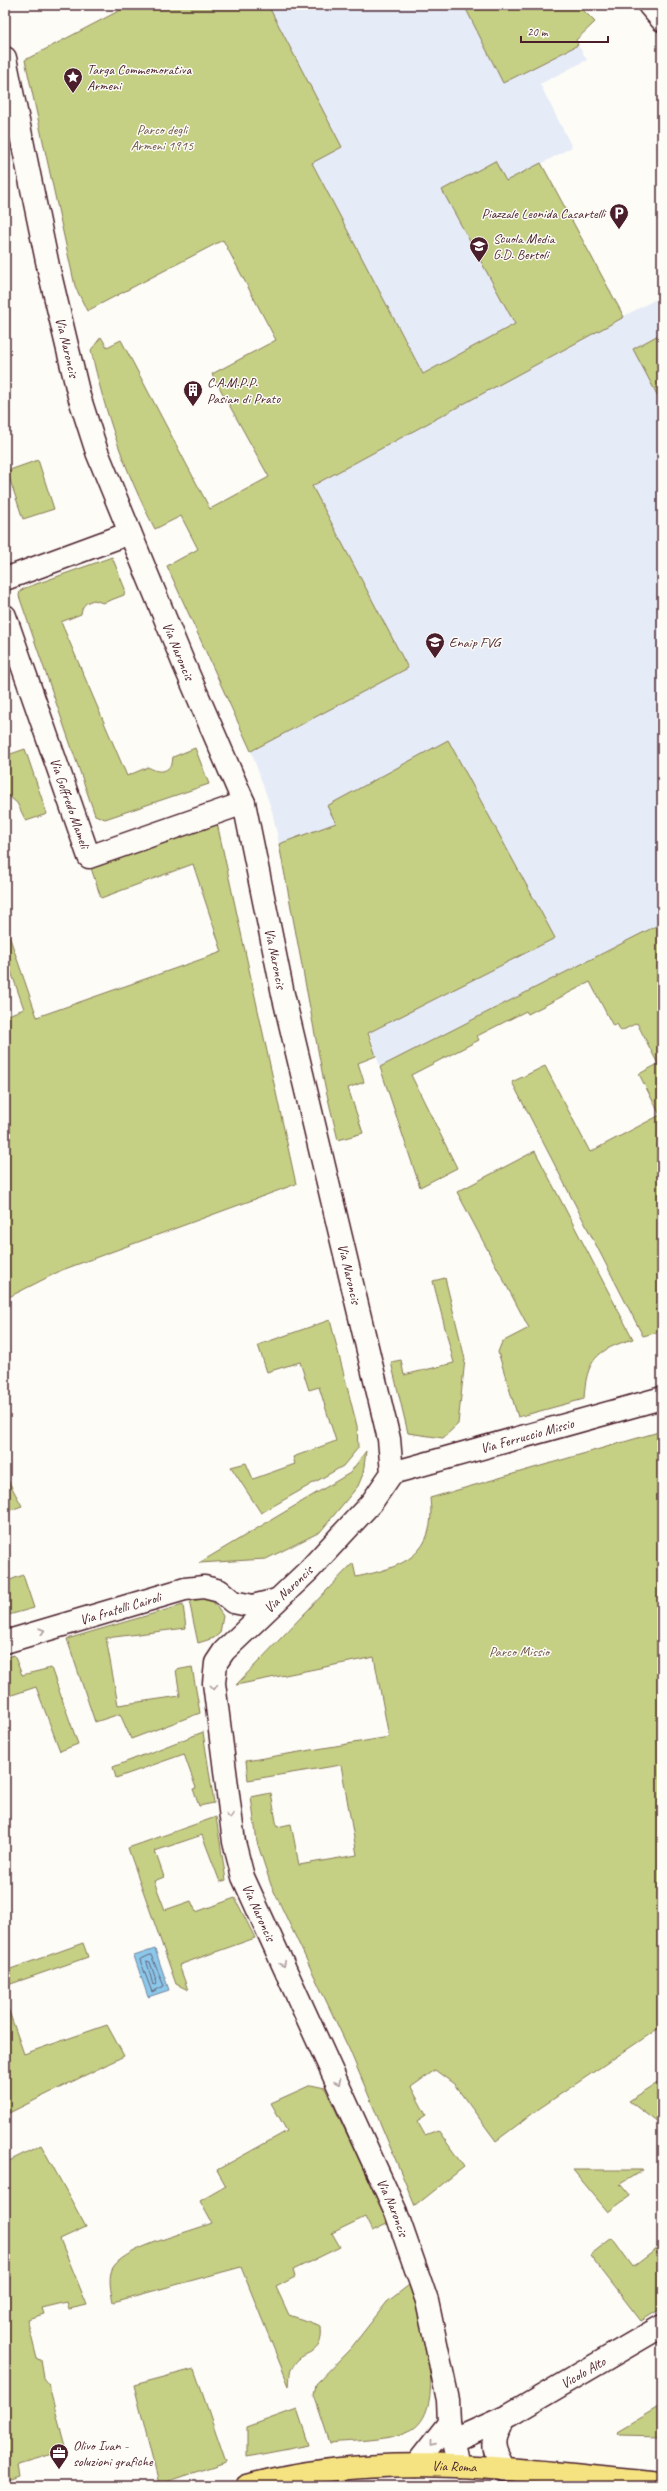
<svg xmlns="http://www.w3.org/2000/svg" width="667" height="2491" font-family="Caveat,sans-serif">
<rect width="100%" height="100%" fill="#fdfcf7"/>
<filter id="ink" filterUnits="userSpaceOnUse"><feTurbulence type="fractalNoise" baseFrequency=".025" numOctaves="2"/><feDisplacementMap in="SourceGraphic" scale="8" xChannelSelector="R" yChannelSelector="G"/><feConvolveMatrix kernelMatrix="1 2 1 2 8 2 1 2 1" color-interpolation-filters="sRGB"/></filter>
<g filter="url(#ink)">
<path fill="#e6ecf7" d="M 223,5 L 555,5 L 587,60 L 540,84 L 572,147 L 541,164 L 624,316 L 662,296 L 662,1029 L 619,945 L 380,1067 L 308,835 L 279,844 L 272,811 L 251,751 L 167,566 L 444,414 L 311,163 Z"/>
<g fill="#c5d084" stroke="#887858">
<path d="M 130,5 L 268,5 L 342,147 L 312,163 L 423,374 L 515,324 L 442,190 L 495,161 L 506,181 L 541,163 L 624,317 L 312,486 L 408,668 L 251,751 L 167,566 L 198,549 L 181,516 L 155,529 C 125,472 105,413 91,350 L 101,337 L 107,347 L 121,340 L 210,509 L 269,477 L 212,374 L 276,340 L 223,240 L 87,311 L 75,286 L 25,60 Z"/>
<path d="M 464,5 L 578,5 L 595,22 L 576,40 L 578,45 L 503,83 Z"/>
<path d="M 662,333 L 662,404 L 633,349 Z"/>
<path d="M 38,460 L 54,509 L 23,519 L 7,471 Z"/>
<path d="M 112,557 L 125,589 L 124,595 L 103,603 L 94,600 C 86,602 82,605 81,614 L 61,622 L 127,776 L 148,767 C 157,772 165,774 172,764 L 173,757 L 195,748 L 209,784 L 105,819 L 95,815 L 19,596 L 20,591 L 25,588 Z"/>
<path d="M 448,740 L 555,938 L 368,1033 L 376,1056 L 358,1063 L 364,1082 L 348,1088 L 363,1133 L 338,1140 L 324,1082 L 279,844 L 336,823 L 327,806 Z"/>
<path d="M 25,749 L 47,814 L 26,821 L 17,803 L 5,793 L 5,756 Z"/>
<path d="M 217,823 L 296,1184 L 62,1270 L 5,1299 L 5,1016 L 24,1009 L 5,954 L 5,924 L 37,1017 L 222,952 L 193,864 L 101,898 L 91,868 Z"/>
<path d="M 662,923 L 662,1331 L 643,1336 L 512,1082 L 545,1066 L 590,1152 L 660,1115 L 639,1074 L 658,1064 L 637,1023 L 621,1031 L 617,1024 L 613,1026 L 590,982 L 528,1014 L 526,1011 L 477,1036 L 479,1040 L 411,1075 L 457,1168 L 420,1187 L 380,1067 Z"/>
<path d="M 535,1151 L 633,1339 C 596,1350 586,1360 584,1399 L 518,1417 L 498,1352 L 502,1342 L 529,1328 L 457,1192 Z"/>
<path d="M 445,1278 L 465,1359 L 458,1424 L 443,1438 L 408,1433 L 391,1362 L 401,1360 L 404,1375 L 454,1363 L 433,1281 Z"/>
<path d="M 330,1320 L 357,1426 L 358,1448 L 343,1466 L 261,1513 L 231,1467 L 246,1463 L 253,1479 L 295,1464 L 293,1457 L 336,1441 L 319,1387 L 309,1390 L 300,1362 L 267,1372 L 258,1345 Z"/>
<path d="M 662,1431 L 662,2026 L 540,2108 L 496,2141 L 454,2084 L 435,2070 L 411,2087 L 426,2115 L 417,2121 L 425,2135 L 438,2130 L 464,2167 L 415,2206 L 350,2051 L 271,1885 L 257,1842 L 251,1797 L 271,1793 L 277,1827 L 291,1824 L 299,1865 L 357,1855 L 341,1765 L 248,1780 L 246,1761 L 389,1737 L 374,1657 L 236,1685 L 353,1563 L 356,1577 C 404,1567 437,1555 430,1498 Z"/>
<path d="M 366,1451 L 363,1474 L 358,1486 L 320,1532 L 266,1559 L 199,1563 L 350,1473 Z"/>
<path d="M 5,1475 L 22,1506 L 5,1512 Z"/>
<path d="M 23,1575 L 34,1608 L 5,1616 L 5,1582 Z"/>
<path d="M 198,1596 L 212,1600 L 223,1616 L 220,1633 L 214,1638 L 198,1643 L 190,1605 L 192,1599 Z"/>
<path d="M 183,1605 L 186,1628 L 106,1638 L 118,1705 L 180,1696 L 176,1670 L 192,1667 L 200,1713 L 131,1739 L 120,1714 L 95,1722 L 67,1639 Z"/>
<path d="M 14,1655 L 22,1675 L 51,1668 L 78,1744 L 60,1751 L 36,1687 L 6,1697 L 5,1658 Z"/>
<path d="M 203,1732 L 214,1803 L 199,1806 L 193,1789 L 196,1788 L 184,1754 L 116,1778 L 113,1767 Z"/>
<path d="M 216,1817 L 226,1880 L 220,1882 L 202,1835 L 155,1851 L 164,1877 L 154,1881 L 165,1910 L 191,1901 L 196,1912 L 235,1898 L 255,1938 L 179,1965 L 188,1990 L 176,1984 L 128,1848 Z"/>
<path d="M 83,1943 L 88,1957 L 5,1986 L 5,1971 Z"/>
<path d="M 5,2000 L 24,2054 L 107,2025 L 124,2056 L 5,2115 Z"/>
<path d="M 662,2080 L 662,2126 L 629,2101 Z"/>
<path d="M 311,2085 L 325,2088 L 389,2223 L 372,2231 L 365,2217 L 332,2233 L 340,2247 L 293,2270 L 295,2277 L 276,2287 L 289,2315 L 321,2326 C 324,2360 303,2346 292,2368 C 289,2372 290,2381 289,2386 L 241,2267 L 113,2302 C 111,2292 107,2275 114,2266 C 129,2246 187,2233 212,2223 L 200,2201 L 226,2186 L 217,2170 L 287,2131 L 271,2103 Z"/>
<path d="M 41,2145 L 86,2227 L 60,2239 L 87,2305 L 69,2309 L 67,2302 L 42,2308 L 44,2314 L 27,2319 L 37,2359 L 41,2360 L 44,2378 L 48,2383 L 66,2450 L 19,2464 L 21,2475 L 5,2480 L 5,2163 Z"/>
<path d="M 573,2170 L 643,2170 L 620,2184 L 630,2196 L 608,2212 Z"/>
<path d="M 612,2238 L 633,2267 L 662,2245 L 662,2308 L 641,2321 L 590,2255 Z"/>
<path d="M 413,2282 C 422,2315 450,2413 409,2431 C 386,2442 355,2440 330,2443 L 314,2395 L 316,2384 L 351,2348 L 387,2302 Z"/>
<path d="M 194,2369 L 226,2462 L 159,2484 L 134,2385 Z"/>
<path d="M 660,2406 L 662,2409 L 662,2436 L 619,2435 L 616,2432 Z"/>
<path d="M 297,2409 L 309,2445 L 247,2457 L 247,2427 Z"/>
</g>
<path fill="#8bc8eb" stroke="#71849e" d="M 155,1949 L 169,1990 L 148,1997 L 134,1956 Z"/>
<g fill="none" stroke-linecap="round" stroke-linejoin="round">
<g stroke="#646378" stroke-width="1">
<path d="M 151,1955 L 164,1986 L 152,1992 L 140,1960 Z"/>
<path d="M 147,1961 L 150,1962 L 157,1983 L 156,1985 L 153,1984 Z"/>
</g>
<g stroke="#4a1f2b" stroke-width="25">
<g id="minor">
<path d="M 649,5 L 662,20"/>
<path id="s1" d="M 5,58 L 48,266 L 79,396 L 97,452 L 183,662 L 244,803 L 283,994 L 389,1439 L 392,1473 L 372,1502 L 308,1571 L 224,1651 L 216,1663 L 214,1683 L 234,1842 L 243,1877 L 396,2212 L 427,2301 L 448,2400 L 449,2423 L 458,2466"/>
<path d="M 5,579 L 130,533"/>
<path id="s2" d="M 5,616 L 89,857 L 244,803"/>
<path id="s3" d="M 392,1473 L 662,1398"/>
<path id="s4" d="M 5,1642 L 185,1589 L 204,1587 L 220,1591 L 233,1602 L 253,1606 L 277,1600"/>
<path d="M 504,2418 C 491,2442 491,2446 505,2470"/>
<path id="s5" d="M 452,2441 L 510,2415 L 662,2326"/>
<path d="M 416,2465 L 449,2423"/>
</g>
</g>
<g stroke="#4a1f2b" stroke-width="25">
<g id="major">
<path id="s6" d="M 247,2486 C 382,2448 525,2471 662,2484"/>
</g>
</g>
<use href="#minor" stroke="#fdfcf7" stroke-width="22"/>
<use href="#major" stroke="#f5e382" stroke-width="22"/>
</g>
<defs><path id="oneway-chevron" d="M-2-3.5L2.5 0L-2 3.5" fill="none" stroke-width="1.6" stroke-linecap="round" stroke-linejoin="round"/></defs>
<g stroke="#ac999b">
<use href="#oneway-chevron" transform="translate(42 1631) rotate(-16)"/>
<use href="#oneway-chevron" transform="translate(214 1687) rotate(86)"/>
<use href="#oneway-chevron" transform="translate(230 1816) rotate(83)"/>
<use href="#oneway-chevron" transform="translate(283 1964) rotate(64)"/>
<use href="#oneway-chevron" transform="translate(338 2082) rotate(66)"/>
<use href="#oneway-chevron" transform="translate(432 2444) rotate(129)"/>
</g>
</g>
<defs>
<g id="sight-pin" transform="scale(1)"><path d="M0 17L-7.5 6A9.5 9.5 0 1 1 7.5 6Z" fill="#4a1f2b" stroke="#fdfcf7"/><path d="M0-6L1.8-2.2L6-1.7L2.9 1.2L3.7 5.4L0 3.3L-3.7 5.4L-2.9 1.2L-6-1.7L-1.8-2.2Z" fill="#fff"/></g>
<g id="parking-pin" transform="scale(1)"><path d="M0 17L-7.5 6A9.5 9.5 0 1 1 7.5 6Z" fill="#4a1f2b" stroke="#fdfcf7"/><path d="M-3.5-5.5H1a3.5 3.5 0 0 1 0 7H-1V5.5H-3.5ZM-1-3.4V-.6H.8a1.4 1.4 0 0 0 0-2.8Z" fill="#fff"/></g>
<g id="school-pin" transform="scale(1)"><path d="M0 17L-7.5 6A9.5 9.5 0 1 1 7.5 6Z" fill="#4a1f2b" stroke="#fdfcf7"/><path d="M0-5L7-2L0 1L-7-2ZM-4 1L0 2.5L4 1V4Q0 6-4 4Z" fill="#fff"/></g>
<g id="building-pin" transform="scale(1)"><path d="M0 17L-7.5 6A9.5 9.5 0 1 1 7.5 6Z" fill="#4a1f2b" stroke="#fdfcf7"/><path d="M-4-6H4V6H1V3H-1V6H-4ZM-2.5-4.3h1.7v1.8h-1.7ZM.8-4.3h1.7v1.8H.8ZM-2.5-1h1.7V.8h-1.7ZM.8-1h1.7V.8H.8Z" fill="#fff"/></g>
<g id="office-pin" transform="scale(1)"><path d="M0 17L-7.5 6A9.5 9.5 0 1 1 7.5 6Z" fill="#4a1f2b" stroke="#fdfcf7"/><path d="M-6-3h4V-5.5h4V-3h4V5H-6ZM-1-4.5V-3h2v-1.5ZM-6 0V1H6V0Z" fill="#fff"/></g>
</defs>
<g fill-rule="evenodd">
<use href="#sight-pin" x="73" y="77"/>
<use href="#parking-pin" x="619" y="213"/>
<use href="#school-pin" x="479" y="246"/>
<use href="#building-pin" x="193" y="390"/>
<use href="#school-pin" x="435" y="642"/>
<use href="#office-pin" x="59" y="2453"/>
</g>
<g text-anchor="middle" stroke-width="3" stroke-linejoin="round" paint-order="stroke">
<g font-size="14" fill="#4a1f2b" stroke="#fdfcf7" text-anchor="start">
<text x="87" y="74">Targa Commemorativa<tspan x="87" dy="16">Armeni</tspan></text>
<text x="605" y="218" text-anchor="end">Piazzale Leonida Casartelli</text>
<text x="493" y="243">Scuola Media<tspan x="493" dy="16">G.D. Bertoli</tspan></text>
<text x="207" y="387">C.A.M.P.P.<tspan x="207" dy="16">Pasian di Prato</tspan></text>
<text x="449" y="647">Enaip FVG</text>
<text x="73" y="2450">Olivo Ivan -<tspan x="73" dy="16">soluzioni grafiche</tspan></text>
</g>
<g font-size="14" fill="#6f5446" stroke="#fdfcf7">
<text x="162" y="134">Parco degli<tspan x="162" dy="16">Armeni 1915</tspan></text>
<text x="519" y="1656">Parco Missio</text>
</g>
<g font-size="14" fill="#4a1f2b" stroke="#fdfcf7">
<text dy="5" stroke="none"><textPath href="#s1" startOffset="296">Via Naroncis</textPath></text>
<text dy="5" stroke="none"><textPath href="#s1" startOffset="620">Via Naroncis</textPath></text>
<text dy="5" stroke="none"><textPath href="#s2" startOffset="198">Via Goffredo Mameli</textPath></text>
<text dy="5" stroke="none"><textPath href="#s1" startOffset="944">Via Naroncis</textPath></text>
<text dy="5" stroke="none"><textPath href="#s1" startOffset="1268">Via Naroncis</textPath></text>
<text dy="5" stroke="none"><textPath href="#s3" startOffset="140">Via Ferruccio Missio</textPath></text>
<text transform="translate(288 1589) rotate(-44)" y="5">Via Naroncis</text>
<text dy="5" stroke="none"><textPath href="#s4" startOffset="120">Via fratelli Cairoli</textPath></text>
<text dy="5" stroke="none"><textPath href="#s1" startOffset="1987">Via Naroncis</textPath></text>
<text dy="5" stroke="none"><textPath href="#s1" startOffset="2311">Via Naroncis</textPath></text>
<text dy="5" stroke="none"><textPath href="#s5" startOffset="148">Vicolo Alto</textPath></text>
<text dy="5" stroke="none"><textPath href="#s6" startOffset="209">Via Roma</textPath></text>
</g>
</g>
<rect width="667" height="2491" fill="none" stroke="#fdfcf7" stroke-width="20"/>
<rect x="10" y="10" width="647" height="2471" fill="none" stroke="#4a1f2b" stroke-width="1.5" filter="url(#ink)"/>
<path d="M521 36v6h87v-6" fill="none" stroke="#4a1f2b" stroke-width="2"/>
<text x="527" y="36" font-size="12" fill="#4a1f2b" stroke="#fdfcf7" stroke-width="3" paint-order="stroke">20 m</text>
</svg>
